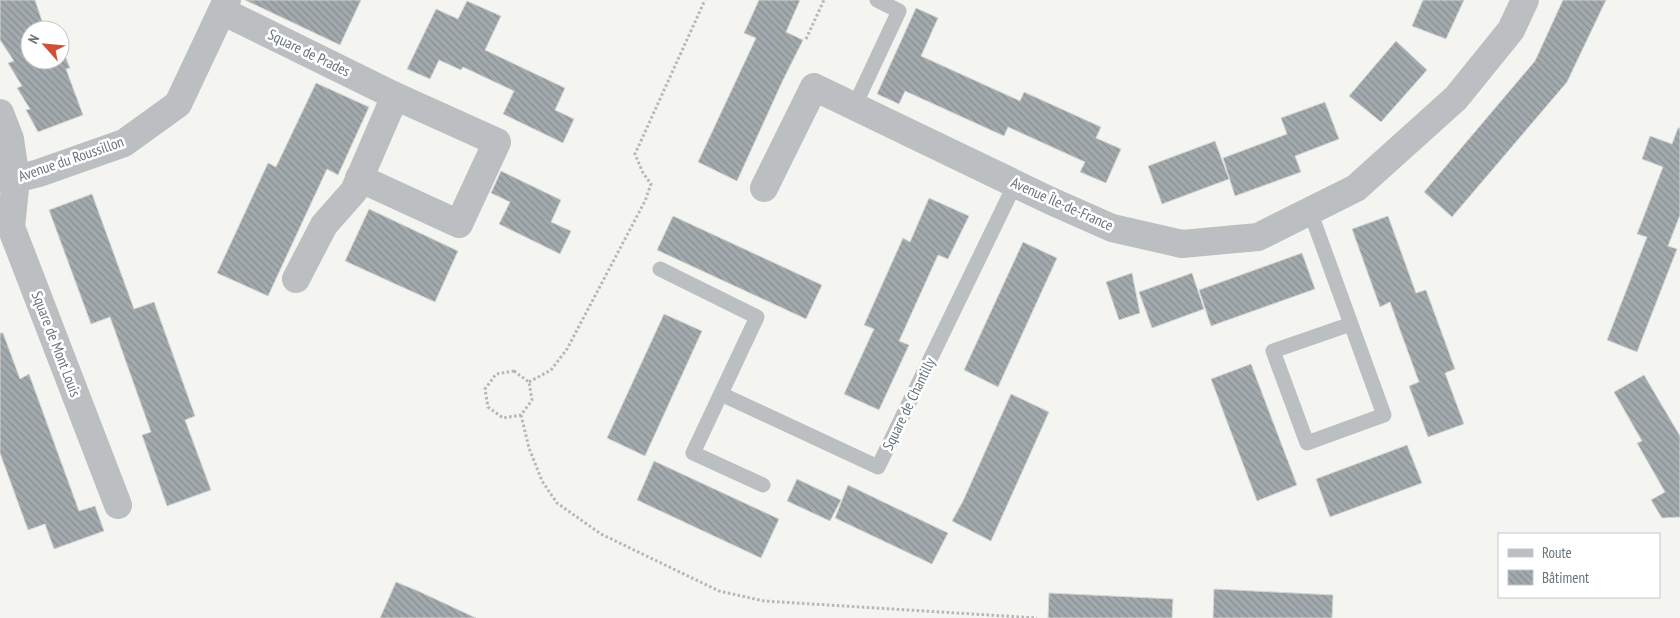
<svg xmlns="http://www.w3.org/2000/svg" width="1680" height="618" font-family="'PT Sans Narrow',sans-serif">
<defs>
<pattern id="building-back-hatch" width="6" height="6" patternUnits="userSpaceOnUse" patternTransform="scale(1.25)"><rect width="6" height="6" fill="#a2aaae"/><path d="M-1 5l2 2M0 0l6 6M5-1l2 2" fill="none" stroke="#888f93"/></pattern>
</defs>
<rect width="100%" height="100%" fill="#f4f4f0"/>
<g fill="url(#building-back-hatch)" stroke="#d5d5d3">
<path d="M 0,0 L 35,0 L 45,30 L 30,30 L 30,60 L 60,60 L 60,44 L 70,68 L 66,69 L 83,115 L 38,132 L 26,110 L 30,109 L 17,88 L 22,86 L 8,63 L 14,61 L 0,40 Z"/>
<path d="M 245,0 L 361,0 L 340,45 Z"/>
<path d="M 759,0 L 800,0 L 786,32 L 803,40 L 783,80 L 737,181 L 698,162 L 756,38 L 744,33 Z"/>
<path d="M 1423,0 L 1464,0 L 1446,39 L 1412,26 Z"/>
<path d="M 1563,0 L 1606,0 L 1567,82 L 1452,217 L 1424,192 L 1535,61 Z"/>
<path d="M 467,1 L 501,16 L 485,50 L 565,88 L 555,110 L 574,119 L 563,143 L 503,114 L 514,91 L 463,67 L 461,70 L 439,60 L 430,79 L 407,69 L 436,9 L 458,19 Z"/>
<path d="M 916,8 L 938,18 L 921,56 L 1020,101 L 1024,92 L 1101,127 L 1096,138 L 1121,149 L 1106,183 L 1080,172 L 1085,162 L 1008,127 L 1004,136 L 905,91 L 899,104 L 877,94 Z"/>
<path d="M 1396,41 L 1427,70 L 1381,122 L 1349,96 Z"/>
<path d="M 316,83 L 369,107 L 338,175 L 327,169 L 268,296 L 217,273 L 268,163 L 276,167 Z"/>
<path d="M 1325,102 L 1339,139 L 1295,156 L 1301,172 L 1235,196 L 1223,158 L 1287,134 L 1281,118 Z"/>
<path d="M 1678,128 L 1680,128 L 1680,215 L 1668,246 L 1677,249 L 1637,352 L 1607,340 L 1647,237 L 1637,234 L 1663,167 L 1642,159 L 1650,136 L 1672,144 Z"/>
<path d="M 1215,141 L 1229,179 L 1162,204 L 1148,166 Z"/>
<path d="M 501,171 L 561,200 L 551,222 L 571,231 L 560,254 L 499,224 L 510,202 L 491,193 Z"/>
<path d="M 92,194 L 134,309 L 154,302 L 195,416 L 185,420 L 211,490 L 167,506 L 142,435 L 151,432 L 110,317 L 91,324 L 49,210 Z"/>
<path d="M 929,198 L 969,216 L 948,259 L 938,255 L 899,341 L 909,345 L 879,410 L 844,394 L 874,329 L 864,325 L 903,238 L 910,242 Z"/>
<path d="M 369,209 L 458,251 L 435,302 L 345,261 Z"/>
<path d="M 673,216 L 822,285 L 806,319 L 657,250 Z"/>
<path d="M 1388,216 L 1416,293 L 1426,290 L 1455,369 L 1445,373 L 1464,424 L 1428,437 L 1409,386 L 1419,382 L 1400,330 L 1390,302 L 1380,307 L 1352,229 Z"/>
<path d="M 1023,242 L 1057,258 L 998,387 L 964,370 Z"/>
<path d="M 1302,253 L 1315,289 L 1211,326 L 1199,290 Z"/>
<path d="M 1132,273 L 1140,313 L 1119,320 L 1106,282 Z"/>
<path d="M 1192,273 L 1204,309 L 1152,328 L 1139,292 Z"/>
<path d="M 664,314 L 702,331 L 645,456 L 607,438 Z"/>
<path d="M 0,333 L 3,333 L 20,379 L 29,374 L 79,511 L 95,506 L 104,531 L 54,549 L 45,524 L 28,530 L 0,453 Z"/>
<path d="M 1251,364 L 1297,485 L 1257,501 L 1211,379 Z"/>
<path d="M 1644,375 L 1680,436 L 1680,517 L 1662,518 L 1651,500 L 1665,492 L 1637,443 L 1642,441 L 1614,392 Z"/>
<path d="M 1011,394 L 1049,412 L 991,541 L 952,521 L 963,501 Z"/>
<path d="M 1407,445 L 1422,483 L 1330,517 L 1316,479 Z"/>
<path d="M 654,461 L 779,519 L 761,558 L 637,500 Z"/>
<path d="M 797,479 L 841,500 L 830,521 L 787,501 Z"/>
<path d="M 848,485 L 948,533 L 932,564 L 835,518 Z"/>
<path d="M 396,582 L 418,591 L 476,618 L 380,618 Z"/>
<path d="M 1214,589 L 1333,595 L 1332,618 L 1213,618 Z"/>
<path d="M 1049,593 L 1173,599 L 1172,618 L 1048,618 Z"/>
</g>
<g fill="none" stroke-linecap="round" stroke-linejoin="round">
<g stroke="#b5b8ba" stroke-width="3" stroke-dasharray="2.5 2.5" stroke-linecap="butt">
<path d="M 806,39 L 824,0"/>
<path d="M 514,371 L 529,382 L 532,400 L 521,415 L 503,418 L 488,407 L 485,389 L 496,374 Z"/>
<path d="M 529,382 L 551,370 L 567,349 L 645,201 L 651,184 L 643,173 L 635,154 L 705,0"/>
<path d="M 521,415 L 529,448 L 542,481 L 557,503 L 601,534 L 719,591 L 764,601 L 1037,618"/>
</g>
<g stroke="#bbbfc2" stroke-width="15">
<path d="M 854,107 L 899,11 L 877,0"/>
<path d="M 1310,211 L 1384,415 L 1307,443 L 1273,351 L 1351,324"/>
<path d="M 660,269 L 757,317 L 693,453 L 763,485"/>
<path d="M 721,394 L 878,467 L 1015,184"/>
</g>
<g stroke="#bbbfc2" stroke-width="28">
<path d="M 222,11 L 395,96 L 354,191 L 324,225 L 296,279"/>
<path d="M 0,113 L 10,139 L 16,179 L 11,227 L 118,505"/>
<path d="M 359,178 L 459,224 L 497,142 L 395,96"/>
<path d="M 0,179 L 16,179 L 39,173 L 124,143 L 178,104 L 227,0"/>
<path d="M 764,188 L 814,87 L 1051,201 L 1112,228 L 1182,244 L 1258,237 L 1356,188 L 1456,98 L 1511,30 L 1525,0"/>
</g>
</g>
<g text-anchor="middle" stroke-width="5" stroke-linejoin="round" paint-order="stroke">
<g font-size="15" fill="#66757e" stroke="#fff">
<text transform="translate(309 53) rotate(26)" y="5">Square de Prades</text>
<text transform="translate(71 159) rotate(-19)" y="5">Avenue du Roussillon</text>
<text transform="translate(1062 204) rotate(24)" y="5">Avenue Île-de-France</text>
<text transform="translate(56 344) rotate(69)" y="5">Square de Mont Louis</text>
<text transform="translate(909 404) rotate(-64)" y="5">Square de Chantilly</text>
</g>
</g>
<rect x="1498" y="533" width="162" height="65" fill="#ffffff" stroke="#c2c8cb"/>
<rect x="1508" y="549" width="25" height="8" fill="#bbbfc2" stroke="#c2c8cb"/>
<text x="1542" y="558" font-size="15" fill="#66757e">Route</text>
<rect x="1508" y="570" width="25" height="15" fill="url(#building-back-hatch)" stroke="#c2c8cb"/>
<text x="1542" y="583" font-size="15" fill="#66757e">Bâtiment</text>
<g transform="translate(45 45) rotate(297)"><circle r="24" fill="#ffffff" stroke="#c2c8cb"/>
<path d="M0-4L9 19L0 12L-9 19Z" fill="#ce5136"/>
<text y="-8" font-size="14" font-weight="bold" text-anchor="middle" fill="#66757e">N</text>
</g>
</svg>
